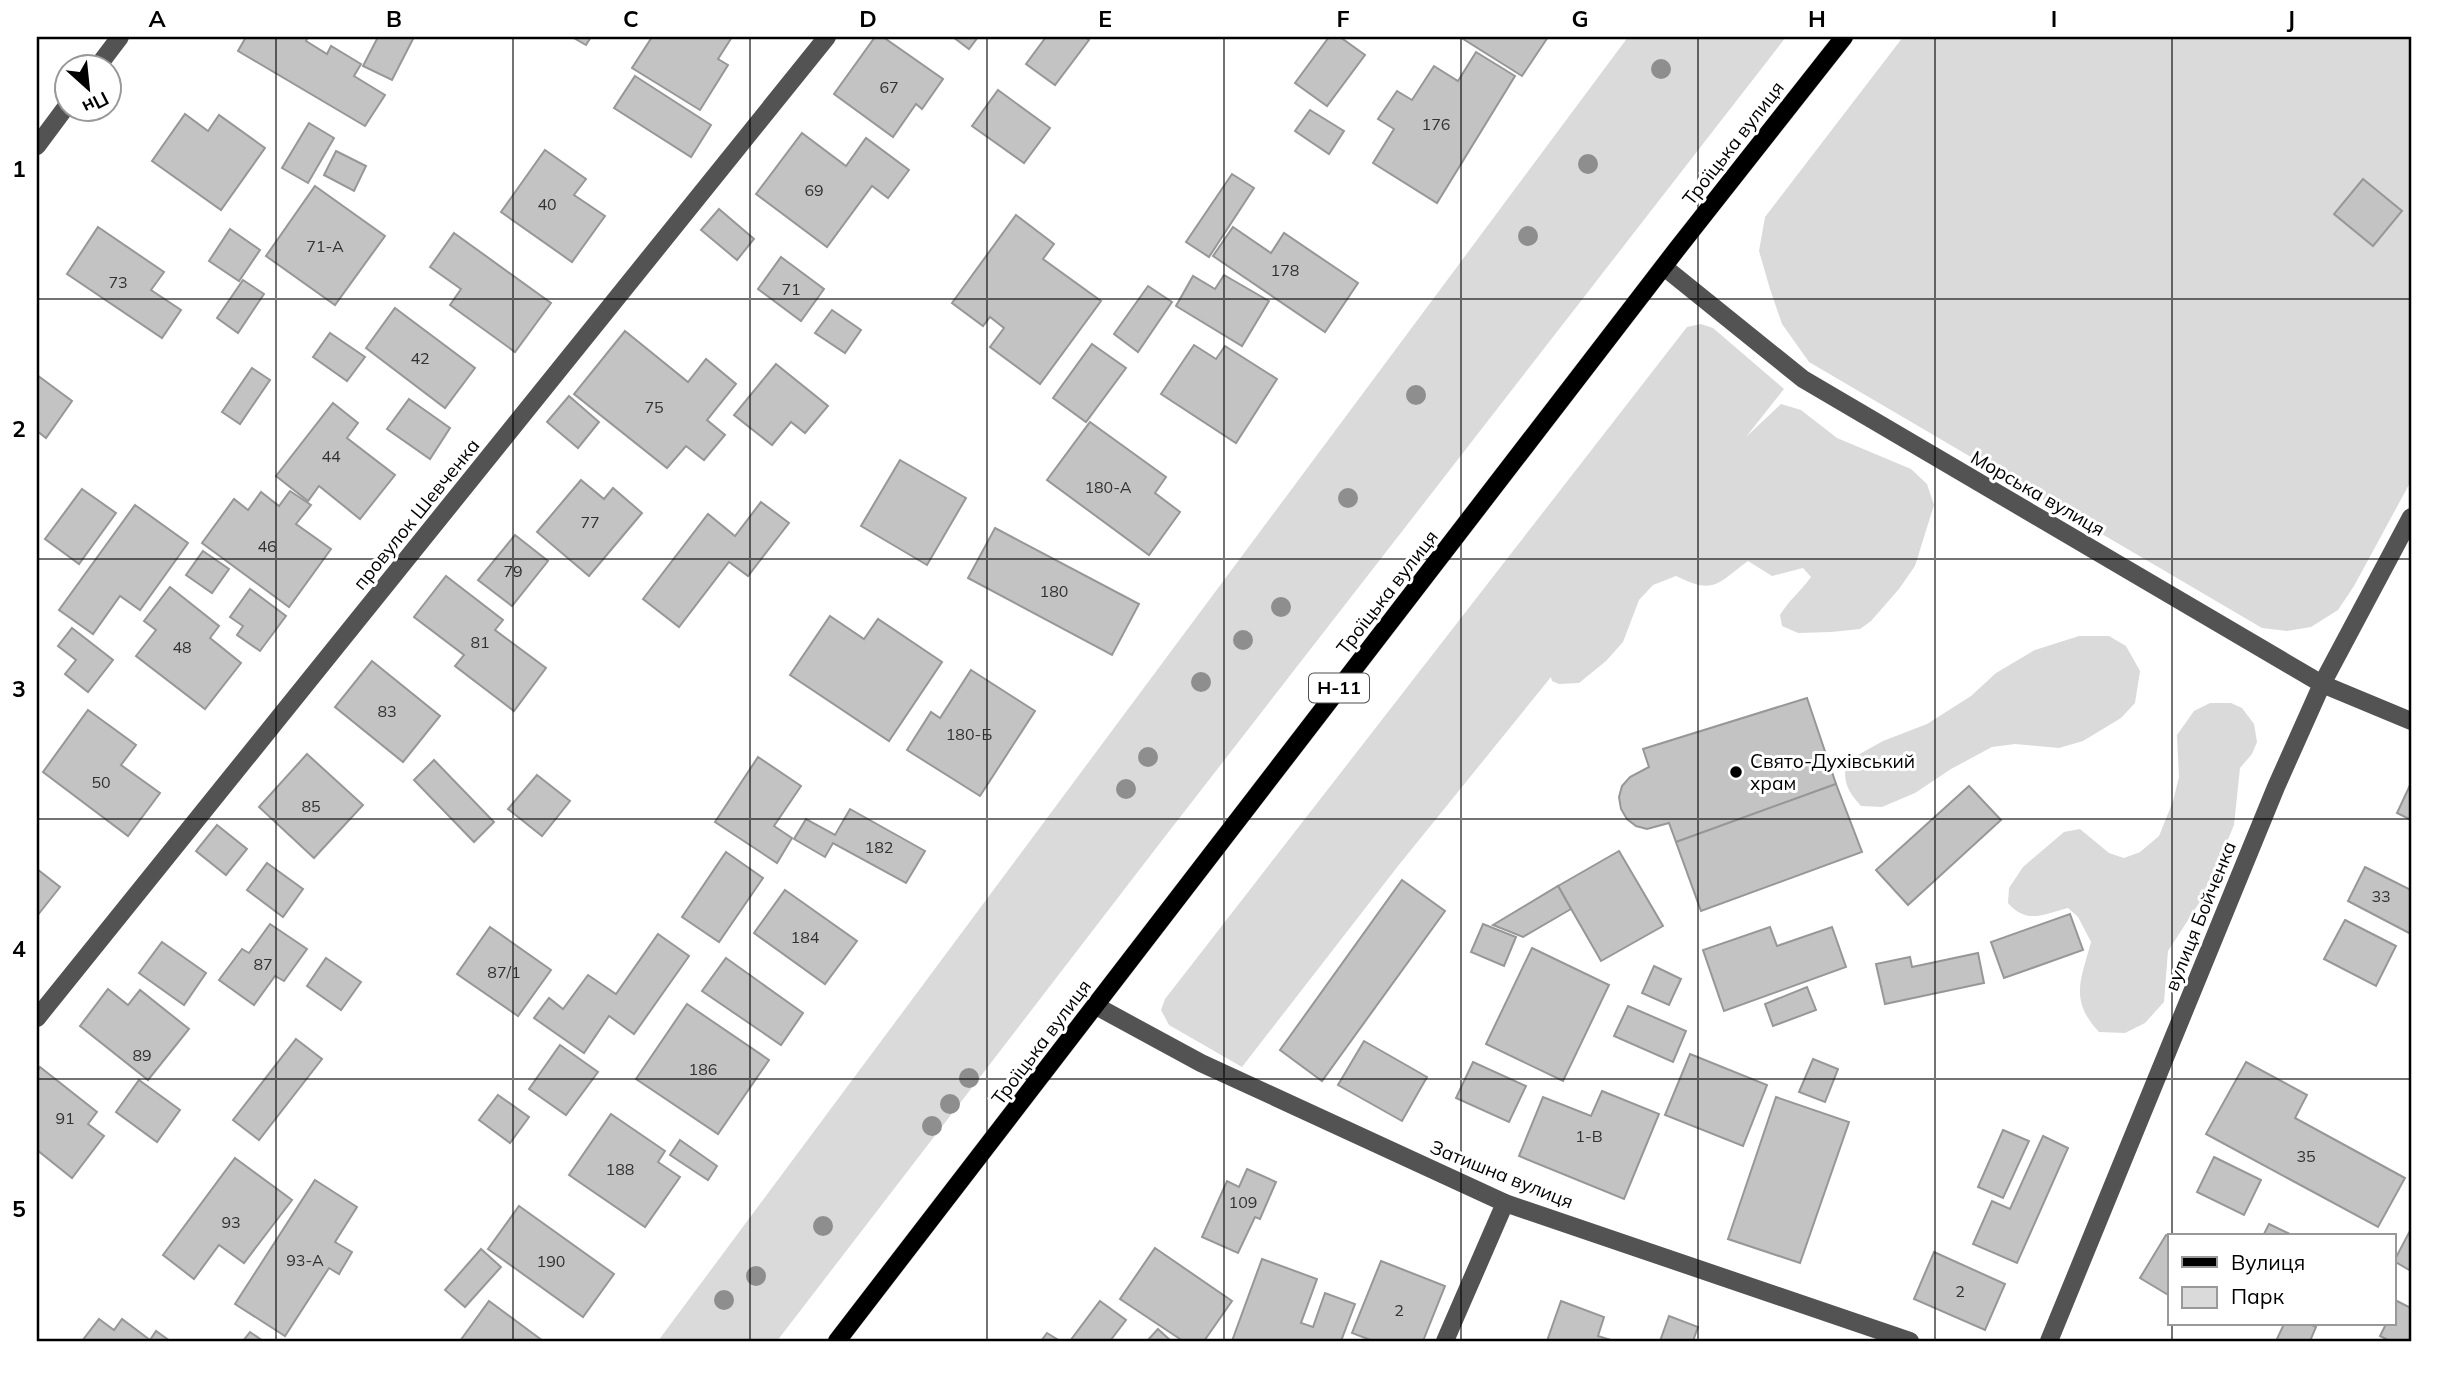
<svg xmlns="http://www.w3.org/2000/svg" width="2448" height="1378" font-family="Mulish,sans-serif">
<rect width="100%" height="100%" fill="#fff"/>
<g fill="#dadada">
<path d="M 1628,37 L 1786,37 L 1160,843 L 777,1341 L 658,1341 Z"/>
<path d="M 1903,37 L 2411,37 L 2411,481 L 2354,586 L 2338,610 L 2311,627 L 2287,631 L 2262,628 L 1809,362 L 1782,324 L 1770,289 L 1759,251 L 1765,217 Z"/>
<path d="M 1701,324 L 1713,328 L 1784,389 L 1746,437 L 1781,404 L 1801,410 L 1837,438 L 1911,469 L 1927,484 L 1934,505 L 1915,566 L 1899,589 L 1871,621 L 1860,629 L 1831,632 L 1798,633 L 1782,626 L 1780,615 C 1789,600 1801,591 1811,577 L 1803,568 L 1772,576 L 1748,561 C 1717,584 1714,595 1676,576 L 1653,585 L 1639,600 L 1623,642 L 1606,661 L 1579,683 L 1559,684 L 1552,681 L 1551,677 L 1398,866 L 1242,1067 L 1169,1025 L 1161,1010 L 1165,999 L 1687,327 Z"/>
<path d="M 2079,636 L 2109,636 L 2126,646 L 2140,671 L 2135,703 L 2121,718 L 2083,741 L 2059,748 L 2015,744 L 1992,747 L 1951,769 L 1915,793 L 1882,807 L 1861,806 C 1847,791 1842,780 1847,761 L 1883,741 L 1927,724 L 1971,696 L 1996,673 L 2035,650 Z"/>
<path d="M 2210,703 L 2231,703 L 2242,708 L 2254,724 L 2257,742 L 2252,754 L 2240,768 L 2234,825 L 2205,894 L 2168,951 L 2164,1002 L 2145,1023 L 2125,1033 L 2099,1032 C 2069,1000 2081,980 2091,942 L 2078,917 L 2068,908 C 2044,914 2027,925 2008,903 L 2009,888 L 2023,867 L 2064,832 L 2080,829 L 2109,853 L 2124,858 L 2140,852 L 2159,836 L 2173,801 L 2179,777 L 2177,735 L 2194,711 Z"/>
</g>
<g fill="#c3c3c3" stroke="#979797" stroke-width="2">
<path d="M 246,37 L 308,37 L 306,41 L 327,54 L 331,46 L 361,64 L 354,76 L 385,95 L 365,126 L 238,51 Z"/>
<path d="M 378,37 L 414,37 L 392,80 L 363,66 Z"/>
<path d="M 572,37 L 591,37 L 586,45 Z"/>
<path d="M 652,37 L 732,37 L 718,59 L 728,65 L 700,110 L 632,68 Z"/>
<path d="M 875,37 L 883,37 L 943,79 L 922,109 L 916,104 L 893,137 L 834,94 Z"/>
<path d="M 953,37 L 978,37 L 969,49 Z"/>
<path d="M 1046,37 L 1085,37 L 1089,40 L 1055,85 L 1026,64 Z"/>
<path d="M 1329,37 L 1340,37 L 1365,55 L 1327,106 L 1295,83 Z"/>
<path d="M 1460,37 L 1548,37 L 1522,76 Z"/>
<path d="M 1476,52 L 1515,76 L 1437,203 L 1373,163 L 1394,129 L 1378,119 L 1397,91 L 1412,100 L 1434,66 L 1458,81 Z"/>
<path d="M 635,76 L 711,125 L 691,157 L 614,108 Z"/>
<path d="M 998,90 L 1050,128 L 1024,163 L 972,126 Z"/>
<path d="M 1310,110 L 1344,131 L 1329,154 L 1295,131 Z"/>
<path d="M 185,114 L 208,131 L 219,115 L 265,148 L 221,210 L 152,161 Z"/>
<path d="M 309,123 L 334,138 L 308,183 L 282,168 Z"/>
<path d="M 802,133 L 846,166 L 866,138 L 909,170 L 888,198 L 872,186 L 827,247 L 756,194 Z"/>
<path d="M 545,150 L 586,179 L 574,195 L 605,216 L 572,262 L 501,212 Z"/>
<path d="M 336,151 L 366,166 L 354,191 L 324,175 Z"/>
<path d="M 1232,174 L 1254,188 L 1209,257 L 1186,242 Z"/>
<path d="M 2363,179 L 2402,211 L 2373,246 L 2334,214 Z"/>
<path d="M 315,186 L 385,236 L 335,305 L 266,256 Z"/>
<path d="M 719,209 L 754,239 L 737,260 L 701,230 Z"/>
<path d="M 1016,215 L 1054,244 L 1043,259 L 1101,301 L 1040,384 L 990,347 L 1004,328 L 990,317 L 983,326 L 952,303 Z"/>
<path d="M 98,227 L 164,272 L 151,290 L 181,310 L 162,338 L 67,274 Z"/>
<path d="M 1233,227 L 1271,253 L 1284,233 L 1358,283 L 1325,332 L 1213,256 Z"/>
<path d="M 230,229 L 260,250 L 239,281 L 209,261 Z"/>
<path d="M 454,233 L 551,303 L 515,352 L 450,305 L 461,289 L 430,267 Z"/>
<path d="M 781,257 L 824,289 L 801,321 L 758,289 Z"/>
<path d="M 1224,275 L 1269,301 L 1242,346 L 1176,306 L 1193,276 L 1215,289 Z"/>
<path d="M 243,280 L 264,294 L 238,333 L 217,318 Z"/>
<path d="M 1148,286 L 1172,302 L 1138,352 L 1114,334 Z"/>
<path d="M 395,308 L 475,368 L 445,408 L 366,348 Z"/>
<path d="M 832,310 L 861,330 L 845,353 L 815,333 Z"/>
<path d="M 625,331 L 688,382 L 706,359 L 736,384 L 707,420 L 725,435 L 704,460 L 686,446 L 667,468 L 574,394 Z"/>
<path d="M 330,333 L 365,357 L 347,381 L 313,357 Z"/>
<path d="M 1092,344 L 1126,368 L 1086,422 L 1053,398 Z"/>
<path d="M 1194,345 L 1216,359 L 1225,346 L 1277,379 L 1236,443 L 1161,394 Z"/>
<path d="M 776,364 L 828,406 L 805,433 L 791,422 L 772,445 L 734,415 Z"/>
<path d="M 252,368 L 270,380 L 240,424 L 222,412 Z"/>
<path d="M 37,375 L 72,401 L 46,438 L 37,431 Z"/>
<path d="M 569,396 L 599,422 L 578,448 L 547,422 Z"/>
<path d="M 409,399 L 450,428 L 430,459 L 387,429 Z"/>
<path d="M 333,403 L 358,423 L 347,438 L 395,475 L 360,519 L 319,486 L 308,501 L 276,476 Z"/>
<path d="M 1090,422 L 1166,477 L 1155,493 L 1180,512 L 1149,555 L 1047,480 Z"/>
<path d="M 900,460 L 966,498 L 927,565 L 861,526 Z"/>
<path d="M 581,480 L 604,499 L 613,488 L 642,513 L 589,576 L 537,532 Z"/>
<path d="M 82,489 L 116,513 L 79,564 L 45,539 Z"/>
<path d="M 290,491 L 311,505 L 296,524 L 331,549 L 289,607 L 202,543 L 234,499 L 248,510 L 261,492 L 279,506 Z"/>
<path d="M 761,502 L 789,523 L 748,576 L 729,562 L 679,627 L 643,599 L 708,514 L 735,536 Z"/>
<path d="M 135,505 L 188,543 L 140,610 L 120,596 L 93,634 L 59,610 Z"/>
<path d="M 995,528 L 1139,604 L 1112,655 L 968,578 Z"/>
<path d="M 515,535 L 548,561 L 512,606 L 478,580 Z"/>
<path d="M 203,551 L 229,569 L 212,593 L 186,575 Z"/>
<path d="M 446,576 L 503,620 L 495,630 L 546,668 L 514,711 L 455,666 L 464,655 L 414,617 Z"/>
<path d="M 170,587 L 219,626 L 210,638 L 241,663 L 205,709 L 136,656 L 156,630 L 144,621 Z"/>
<path d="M 250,589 L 286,616 L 260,651 L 237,635 L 243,626 L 230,617 Z"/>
<path d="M 830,616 L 864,639 L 878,619 L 942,662 L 889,741 L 790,675 Z"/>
<path d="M 72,628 L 113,660 L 88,692 L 65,674 L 76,660 L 58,646 Z"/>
<path d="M 372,661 L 440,716 L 403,762 L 335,707 Z"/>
<path d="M 971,670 L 1035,711 L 980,796 L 907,750 L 931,712 L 940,718 Z"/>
<path d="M 1807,698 L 1836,784 L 1676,842 L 1669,823 L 1647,829 L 1636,826 L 1627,819 L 1621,809 L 1619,797 L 1622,786 L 1630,777 L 1649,767 L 1643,749 Z"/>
<path d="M 88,710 L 136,745 L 121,765 L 160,793 L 128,836 L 43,772 Z"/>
<path d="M 307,754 L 363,805 L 314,858 L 259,807 Z"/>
<path d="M 758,757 L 801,786 L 774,826 L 792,838 L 777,863 L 715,822 Z"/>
<path d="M 434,760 L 494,822 L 474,842 L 414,780 Z"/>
<path d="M 537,775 L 570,801 L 542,836 L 508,809 Z"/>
<path d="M 2411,783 L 2411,820 L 2397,813 Z"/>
<path d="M 1836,784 L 1862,852 L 1701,911 L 1676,842 Z"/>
<path d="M 1969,786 L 2001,820 L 1908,905 L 1876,870 Z"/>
<path d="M 850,809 L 925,851 L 906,883 L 833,843 L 825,857 L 794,839 L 806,819 L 835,835 Z"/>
<path d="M 217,825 L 247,849 L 226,875 L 196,851 Z"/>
<path d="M 1619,851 L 1663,926 L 1601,961 L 1558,886 Z"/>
<path d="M 726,852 L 763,878 L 719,942 L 682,917 Z"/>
<path d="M 267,863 L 303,889 L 283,917 L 247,890 Z"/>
<path d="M 2365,867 L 2411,890 L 2411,934 L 2348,901 Z"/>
<path d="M 37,869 L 60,887 L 37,916 Z"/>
<path d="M 1402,880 L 1445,911 L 1322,1081 L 1280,1050 Z"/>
<path d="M 1558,886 L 1571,909 L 1523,937 L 1493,925 Z"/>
<path d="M 785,890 L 857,941 L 825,984 L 754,933 Z"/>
<path d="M 2070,914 L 2083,950 L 2004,978 L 1991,942 Z"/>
<path d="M 2345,920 L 2396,946 L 2376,986 L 2324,959 Z"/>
<path d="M 270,924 L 307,949 L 284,981 L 275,976 L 254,1005 L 219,980 L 242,949 L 249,953 Z"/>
<path d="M 1483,924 L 1516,937 L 1504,966 L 1471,952 Z"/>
<path d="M 490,927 L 551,970 L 518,1016 L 457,974 Z"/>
<path d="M 1770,927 L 1777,946 L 1832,927 L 1846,967 L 1724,1011 L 1703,950 Z"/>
<path d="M 658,934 L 689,956 L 634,1034 L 609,1016 L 584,1053 L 534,1018 L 549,998 L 563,1009 L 588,975 L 616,994 Z"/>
<path d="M 162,942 L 206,973 L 184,1005 L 139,973 Z"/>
<path d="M 1532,948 L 1609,985 L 1563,1081 L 1486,1044 Z"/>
<path d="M 1978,953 L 1984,983 L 1885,1004 L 1876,964 L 1910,957 L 1912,967 Z"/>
<path d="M 326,958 L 361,982 L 341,1010 L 307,986 Z"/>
<path d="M 726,958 L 803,1013 L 781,1045 L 702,991 Z"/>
<path d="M 1654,966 L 1681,979 L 1669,1005 L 1642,993 Z"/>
<path d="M 1807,987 L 1816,1010 L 1773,1026 L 1765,1004 Z"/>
<path d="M 108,989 L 128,1005 L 140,990 L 189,1029 L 148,1080 L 80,1026 Z"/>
<path d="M 687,1004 L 769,1060 L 718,1134 L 636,1079 Z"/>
<path d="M 1628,1006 L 1686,1031 L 1673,1062 L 1614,1036 Z"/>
<path d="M 296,1039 L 322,1059 L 259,1140 L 233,1120 Z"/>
<path d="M 1364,1041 L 1427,1077 L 1402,1121 L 1338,1085 Z"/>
<path d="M 560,1045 L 598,1072 L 566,1115 L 529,1089 Z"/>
<path d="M 1690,1054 L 1767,1085 L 1743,1146 L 1665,1115 Z"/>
<path d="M 1813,1059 L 1838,1069 L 1825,1102 L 1799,1092 Z"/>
<path d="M 1473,1062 L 1526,1086 L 1509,1122 L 1456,1098 Z"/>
<path d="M 2246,1062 L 2307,1095 L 2295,1118 L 2405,1178 L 2378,1227 L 2206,1134 Z"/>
<path d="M 40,1067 L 97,1112 L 88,1124 L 104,1136 L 72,1178 L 37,1150 L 37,1072 Z"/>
<path d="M 139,1080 L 180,1110 L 157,1142 L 116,1112 Z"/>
<path d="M 1602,1091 L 1659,1114 L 1624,1199 L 1519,1156 L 1543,1097 L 1591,1116 Z"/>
<path d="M 498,1095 L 529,1117 L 510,1143 L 479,1120 Z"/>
<path d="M 1776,1097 L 1849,1122 L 1800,1263 L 1728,1239 Z"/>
<path d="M 611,1114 L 665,1151 L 658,1162 L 680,1177 L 645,1227 L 569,1175 Z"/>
<path d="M 2003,1130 L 2029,1141 L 2003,1198 L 1978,1187 Z"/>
<path d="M 2043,1136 L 2068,1148 L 2017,1263 L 1973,1244 L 1992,1201 L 2010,1209 Z"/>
<path d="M 680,1140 L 717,1166 L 708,1180 L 670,1155 Z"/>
<path d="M 2214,1157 L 2261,1180 L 2244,1215 L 2197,1192 Z"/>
<path d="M 235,1158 L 292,1200 L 244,1263 L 219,1245 L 194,1279 L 163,1255 Z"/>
<path d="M 1247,1169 L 1276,1182 L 1260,1219 L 1255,1217 L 1238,1253 L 1202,1237 L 1227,1181 L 1239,1187 Z"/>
<path d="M 315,1180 L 357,1207 L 335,1242 L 352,1252 L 339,1274 L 329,1268 L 285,1336 L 235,1304 Z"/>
<path d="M 519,1206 L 614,1274 L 583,1317 L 488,1249 Z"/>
<path d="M 2269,1224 L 2294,1236 L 2263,1236 Z"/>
<path d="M 2411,1229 L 2411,1271 L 2394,1261 Z"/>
<path d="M 2166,1235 L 2170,1237 L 2170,1296 L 2140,1278 Z"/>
<path d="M 1155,1248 L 1232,1301 L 1204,1341 L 1183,1341 L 1120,1299 Z"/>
<path d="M 481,1249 L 501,1267 L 465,1307 L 445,1290 Z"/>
<path d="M 1934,1252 L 2005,1284 L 1985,1330 L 1914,1299 Z"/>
<path d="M 1262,1259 L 1317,1279 L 1301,1323 L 1313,1327 L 1325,1293 L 1355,1304 L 1341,1341 L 1232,1341 Z"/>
<path d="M 1381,1261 L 1445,1286 L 1423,1341 L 1373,1341 L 1352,1333 Z"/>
<path d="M 489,1301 L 543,1341 L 460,1341 Z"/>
<path d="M 1100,1301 L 1126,1320 L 1110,1341 L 1070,1341 Z"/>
<path d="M 1561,1301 L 1604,1317 L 1598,1336 L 1614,1341 L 1547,1341 Z"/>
<path d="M 2397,1301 L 2411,1308 L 2411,1341 L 2390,1341 L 2380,1336 L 2386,1324 L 2394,1324 L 2394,1308 Z"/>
<path d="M 1669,1316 L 1698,1327 L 1693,1341 L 1660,1341 Z"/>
<path d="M 99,1319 L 114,1330 L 122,1319 L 150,1340 L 156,1331 L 170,1341 L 82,1341 Z"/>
<path d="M 2284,1324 L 2310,1324 L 2316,1327 L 2310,1341 L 2276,1341 Z"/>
<path d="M 1158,1329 L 1171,1341 L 1147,1341 Z"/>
<path d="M 250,1332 L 263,1341 L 243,1341 Z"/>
<path d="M 1047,1333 L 1060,1341 L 1041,1341 Z"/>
</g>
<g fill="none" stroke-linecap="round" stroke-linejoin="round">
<g stroke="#dbdbdb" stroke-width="19">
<path id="major" d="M 837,1341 L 1677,249 L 1844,37"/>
</g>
<g stroke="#535353" stroke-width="18">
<path d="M 98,66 L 120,37"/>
<path d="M 37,146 L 66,107"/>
<path d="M 1664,267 L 1803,379 L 2322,684 L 2411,721"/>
<path d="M 1096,1006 L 1201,1063 L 1505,1203 L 1910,1341"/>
<path d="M 37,1018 L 827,37"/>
<path d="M 1445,1341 L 1505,1203"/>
<path d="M 2049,1341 L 2276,787 L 2322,684 L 2411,517"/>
</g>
<use href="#major" stroke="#000" stroke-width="18"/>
</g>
<g fill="#8e8e8e">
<circle cx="1661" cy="69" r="10"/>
<circle cx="1588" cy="164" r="10"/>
<circle cx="1528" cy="236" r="10"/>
<circle cx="1416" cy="395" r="10"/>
<circle cx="1348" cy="498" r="10"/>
<circle cx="1281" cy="607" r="10"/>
<circle cx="1243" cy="640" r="10"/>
<circle cx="1201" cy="682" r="10"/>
<circle cx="1148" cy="757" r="10"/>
<circle cx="1126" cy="789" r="10"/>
<circle cx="969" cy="1078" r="10"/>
<circle cx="950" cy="1104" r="10"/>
<circle cx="932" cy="1126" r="10"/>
<circle cx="823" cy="1226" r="10"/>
<circle cx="756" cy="1276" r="10"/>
<circle cx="724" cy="1300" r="10"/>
</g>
<path fill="none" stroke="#000" stroke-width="2" stroke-opacity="0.55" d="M 276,37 L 276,1341M 513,37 L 513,1341M 750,37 L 750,1341M 987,37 L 987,1341M 1224,37 L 1224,1341M 1461,37 L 1461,1341M 1698,37 L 1698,1341M 1935,37 L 1935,1341M 2172,37 L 2172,1236M 37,299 L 2411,299M 37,559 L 2411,559M 37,819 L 2411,819M 37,1079 L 2411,1079M 2172,1324 L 2172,1341"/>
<circle fill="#000" stroke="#fff" stroke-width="2.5" cx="1736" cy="772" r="7"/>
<g text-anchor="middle" stroke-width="6" stroke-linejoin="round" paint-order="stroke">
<g font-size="16" fill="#313131">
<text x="889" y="93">67</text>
<text x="1436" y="130">176</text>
<text x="814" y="196">69</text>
<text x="547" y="210">40</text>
<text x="325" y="252">71-А</text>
<text x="1285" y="276">178</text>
<text x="118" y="288">73</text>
<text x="791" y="295">71</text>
<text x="420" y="364">42</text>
<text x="654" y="413">75</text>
<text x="331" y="462">44</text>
<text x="1108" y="493">180-А</text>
<text x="590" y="528">77</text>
<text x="267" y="552">46</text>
<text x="513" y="577">79</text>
<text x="1054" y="597">180</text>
<text x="480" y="648">81</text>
<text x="182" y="653">48</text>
<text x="387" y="717">83</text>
<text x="969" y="740">180-Б</text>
<text x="101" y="788">50</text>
<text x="311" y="812">85</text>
<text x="879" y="853">182</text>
<text x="2381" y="902">33</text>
<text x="805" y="943">184</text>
<text x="263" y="970">87</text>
<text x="504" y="978">87/1</text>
<text x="142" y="1061">89</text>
<text x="703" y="1075">186</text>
<text x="65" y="1124">91</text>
<text x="1589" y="1142">1-В</text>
<text x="2306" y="1162">35</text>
<text x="620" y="1175">188</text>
<text x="1243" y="1208">109</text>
<text x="231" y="1228">93</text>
<text x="305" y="1266">93-А</text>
<text x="551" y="1267">190</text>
<text x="1960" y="1297">2</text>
<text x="1399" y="1316">2</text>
</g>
<rect fill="#fff" stroke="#4c4c4c" stroke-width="2" x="1309" y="673.5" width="60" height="29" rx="5"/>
<g font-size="18" font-weight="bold" fill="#000">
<text x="1339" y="694">Н-11</text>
</g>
<g font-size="19" fill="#000" stroke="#fff">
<text transform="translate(1733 143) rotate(-52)" y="7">Троїцька вулиця</text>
<text transform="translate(2038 493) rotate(30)" y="7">Морська вулиця</text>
<text transform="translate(416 514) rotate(-51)" y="7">провулок Шевченка</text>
<text transform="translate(1387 592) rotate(-52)" y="7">Троїцька вулиця</text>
<text transform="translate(2200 916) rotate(-68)" y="7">вулиця Бойченка</text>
<text transform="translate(1041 1042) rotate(-53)" y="7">Троїцька вулиця</text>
<text transform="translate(1502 1174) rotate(22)" y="7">Затишна вулиця</text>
</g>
<g font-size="19" fill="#000" stroke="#fff" text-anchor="start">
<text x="1750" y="768">Свято-Духівський<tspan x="1750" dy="22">храм</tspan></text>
</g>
</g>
<rect width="2448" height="1378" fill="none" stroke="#ffffff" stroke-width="77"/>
<rect x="2168" y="1234" width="228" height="91" fill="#ffffff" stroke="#999999" stroke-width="2"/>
<rect x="2182" y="1257" width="35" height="10" fill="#000000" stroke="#999999" stroke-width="2"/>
<text x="2231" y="1270" font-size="21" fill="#000000">Вулиця</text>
<rect x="2182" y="1287" width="35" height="21" fill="#dadada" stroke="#999999" stroke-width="2"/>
<text x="2231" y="1304" font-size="21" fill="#000000">Парк</text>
<g transform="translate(88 88) rotate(153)"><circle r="33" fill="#ffffff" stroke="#999999" stroke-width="2"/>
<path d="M0-5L12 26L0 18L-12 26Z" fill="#000000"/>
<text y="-10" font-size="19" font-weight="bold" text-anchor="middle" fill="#000000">Пн</text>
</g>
<rect x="38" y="38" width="2372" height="1302" fill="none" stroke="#000" stroke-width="2.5"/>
<g font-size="23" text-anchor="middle" font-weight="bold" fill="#000">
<text x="157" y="27">A</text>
<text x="394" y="27">B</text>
<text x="631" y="27">C</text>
<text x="868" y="27">D</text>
<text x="1105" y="27">E</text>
<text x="1343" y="27">F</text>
<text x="1580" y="27">G</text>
<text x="1817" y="27">H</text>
<text x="2054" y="27">I</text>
<text x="2291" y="27">J</text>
<text x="19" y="177">1</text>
<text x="19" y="437">2</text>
<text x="19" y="697">3</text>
<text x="19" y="957">4</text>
<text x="19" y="1217">5</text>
</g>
</svg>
